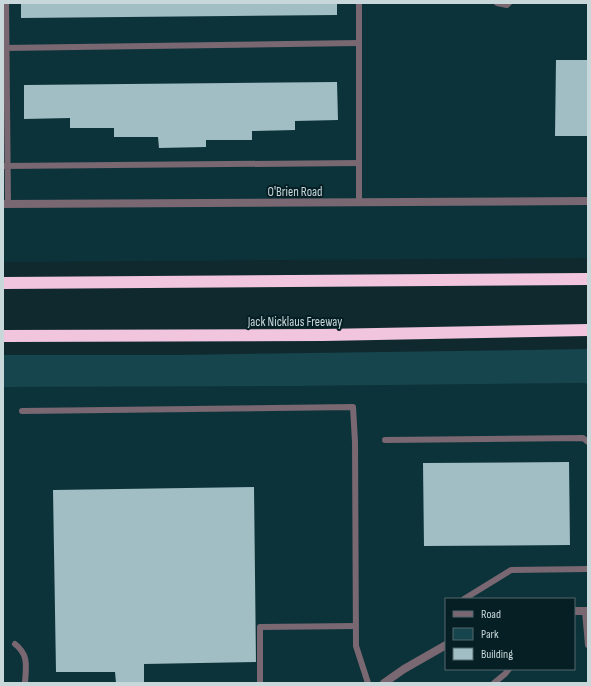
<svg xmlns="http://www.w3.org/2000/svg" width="591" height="686" font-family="'Sofia Sans Condensed',sans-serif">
<rect width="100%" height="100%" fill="#0f292e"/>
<g fill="#0d333a" fill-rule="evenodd">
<path d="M 3,3 L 588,3 L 588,258 L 3,262 Z"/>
<path d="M 585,383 L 588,385 L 588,683 L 3,683 L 3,387 L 295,386 ZM 446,599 L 574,599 L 574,669 L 446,669 Z"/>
</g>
<path fill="#16454d" d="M 588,349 L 588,385 L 585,383 L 295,386 L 3,387 L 3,355 L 175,355 Z"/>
<g fill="#a0bec3">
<path d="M 21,3 L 337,3 L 337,15 L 21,18 Z"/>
<path d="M 556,60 L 588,60 L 588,136 L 555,136 Z"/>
<path d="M 337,82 L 338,120 L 295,121 L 295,130 L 252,131 L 252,140 L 206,140 L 206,147 L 159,148 L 158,137 L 114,137 L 114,128 L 70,128 L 70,118 L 24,119 L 24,85 Z"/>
<path d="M 569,462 L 570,545 L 424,546 L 423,463 Z"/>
<path d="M 254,487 L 256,662 L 144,664 L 144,683 L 116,683 L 115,672 L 56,672 L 53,490 Z"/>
</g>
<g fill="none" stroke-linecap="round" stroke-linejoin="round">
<g stroke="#796771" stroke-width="6">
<path d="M 6,3 L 8,204"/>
<path d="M 497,3 L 507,5 L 509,3"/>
<path d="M 3,48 L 359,43"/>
<path d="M 3,166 L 359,163"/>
<path d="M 359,202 L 359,3"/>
<path d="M 22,411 L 353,407 L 355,442 L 356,646 L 368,683"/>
<path d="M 385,440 L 583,438 L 588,442"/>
<path d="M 464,599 L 511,570 L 588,569"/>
<path d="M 585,611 L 588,645"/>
<path d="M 15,644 C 29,655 26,666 25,683"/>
<path d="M 260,683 L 260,627 L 356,626"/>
<path d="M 494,683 L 505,674 L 509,669"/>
</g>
<g stroke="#796771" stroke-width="8">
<path d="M 3,204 L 588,201"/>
<path d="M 574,611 L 588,611"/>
<path d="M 384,683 L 404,669 L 446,645"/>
</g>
<g stroke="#f0c5dd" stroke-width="12">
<path d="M 3,283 L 588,279"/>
<path d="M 3,336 L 323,335 L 588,330"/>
</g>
</g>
<g text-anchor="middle" stroke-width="4" stroke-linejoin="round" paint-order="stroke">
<g font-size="13" fill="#c8d7da" stroke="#051f24">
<text x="295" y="196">O'Brien Road</text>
<text x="295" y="326">Jack Nicklaus Freeway</text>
</g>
</g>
<rect width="591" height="686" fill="none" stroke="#c8d7da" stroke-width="8"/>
<rect x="445" y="598" width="130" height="72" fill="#051f24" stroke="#53696d"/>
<rect x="453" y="611" width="20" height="6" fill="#796771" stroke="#53696d"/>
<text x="481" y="618" font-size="12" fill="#c8d7da">Road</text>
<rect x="453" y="628" width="20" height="12" fill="#16454d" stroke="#53696d"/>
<text x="481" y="638" font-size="12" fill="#c8d7da">Park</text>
<rect x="453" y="648" width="20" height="12" fill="#a0bec3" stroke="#53696d"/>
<text x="481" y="658" font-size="12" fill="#c8d7da">Building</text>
</svg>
